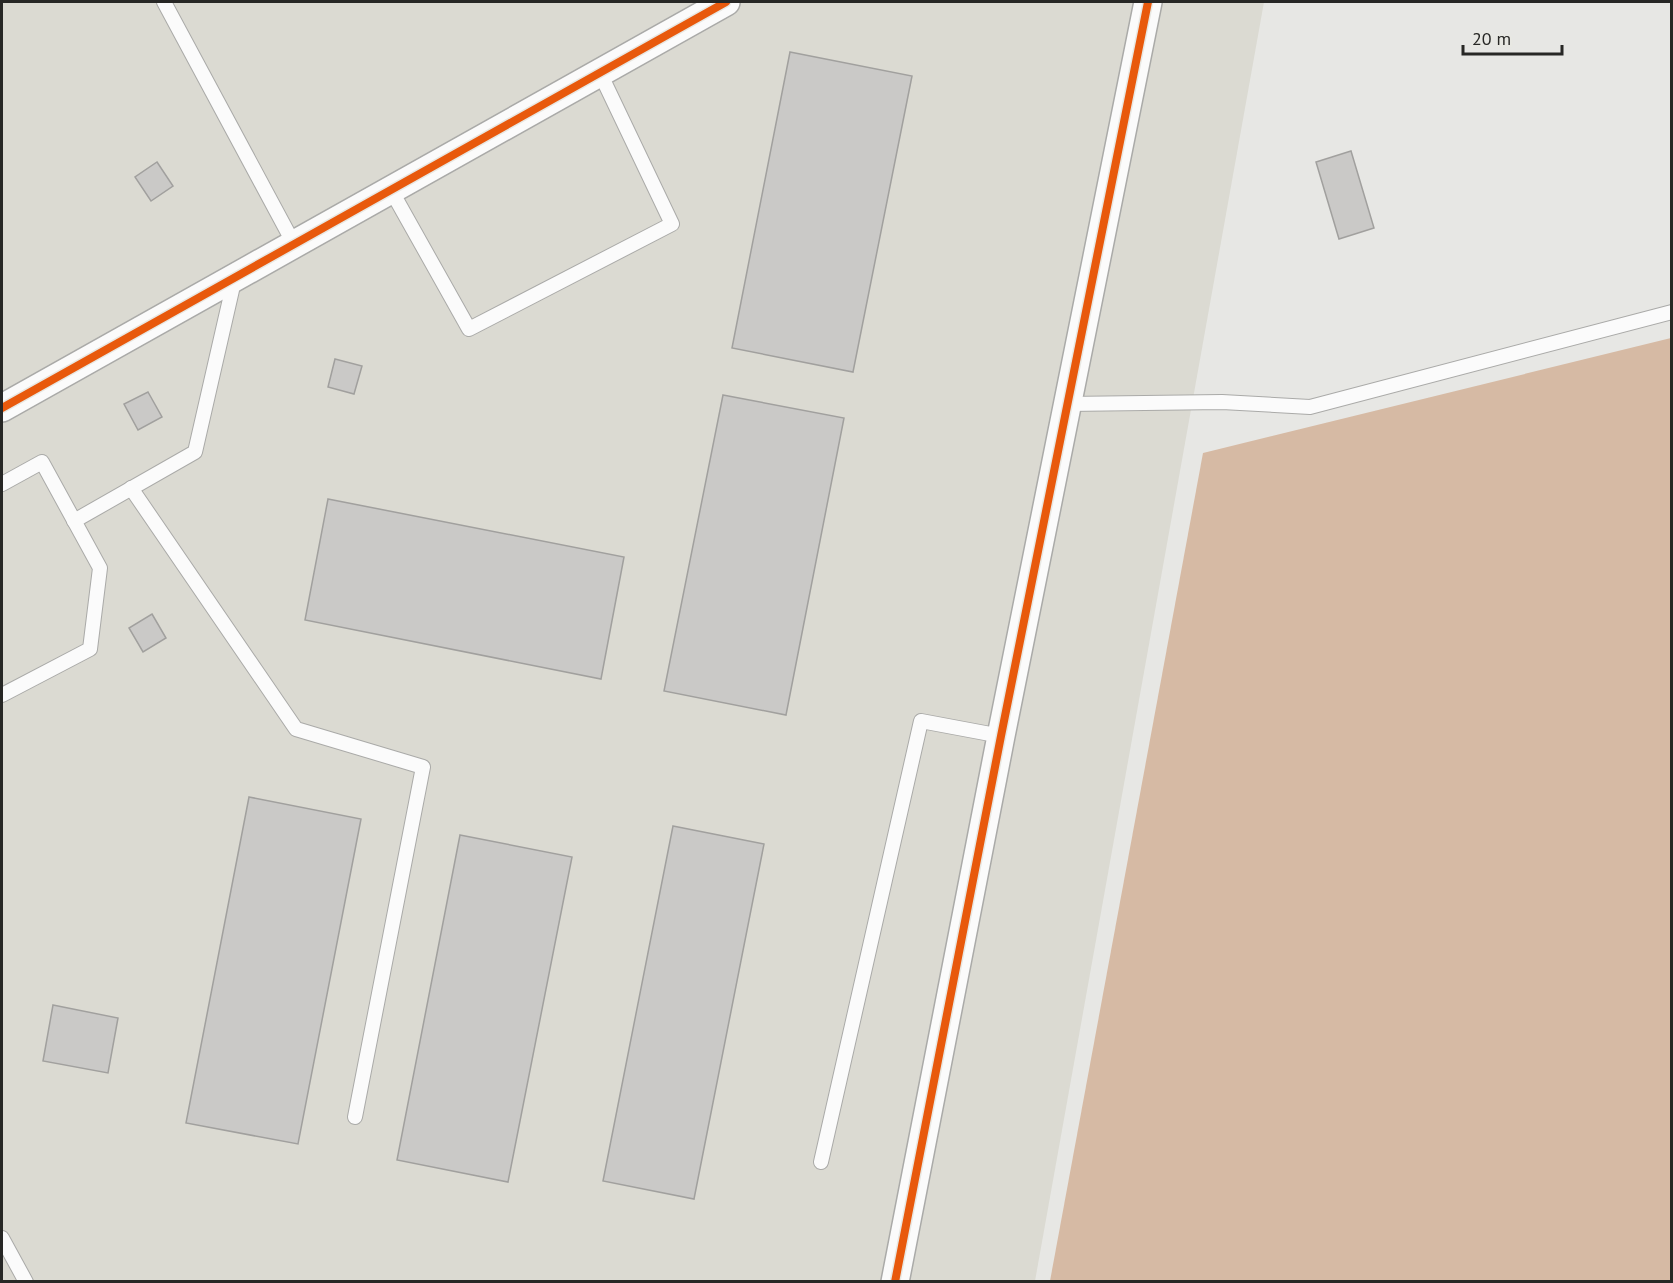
<svg xmlns="http://www.w3.org/2000/svg" width="1673" height="1283" font-family="'PT Sans',sans-serif">
<rect width="100%" height="100%" fill="#e7e7e4"/>
<path fill="#dbdad2" d="M 2,2 L 1264,2 L 1035,1281 L 2,1282 Z"/>
<path fill="#d6baa4" d="M 1671,338 L 1671,1281 L 1050,1281 L 1203,453 Z"/>
<g fill="#cac9c7" stroke="#a1a09e" stroke-width="1.5">
<path d="M 790,52 L 912,76 L 853,372 L 732,348 Z"/>
<path d="M 1351,151 L 1374,228 L 1339,239 L 1316,162 Z"/>
<path d="M 157,162 L 173,186 L 151,201 L 135,177 Z"/>
<path d="M 335,359 L 362,366 L 354,394 L 328,387 Z"/>
<path d="M 148,392 L 162,417 L 138,430 L 124,404 Z"/>
<path d="M 723,395 L 844,418 L 786,715 L 664,691 Z"/>
<path d="M 328,499 L 624,557 L 601,679 L 305,620 Z"/>
<path d="M 152,614 L 166,638 L 143,652 L 129,628 Z"/>
<path d="M 249,797 L 361,819 L 298,1144 L 186,1123 Z"/>
<path d="M 673,826 L 764,844 L 694,1199 L 603,1181 Z"/>
<path d="M 460,835 L 572,857 L 508,1182 L 397,1160 Z"/>
<path d="M 53,1005 L 118,1018 L 108,1073 L 43,1061 Z"/>
</g>
<g fill="none" stroke-linecap="round" stroke-linejoin="round">
<g stroke="#aaaaa8" stroke-width="16">
<g id="service">
<path d="M 164,2 L 294,244"/>
<path d="M 391,190 L 469,329 L 672,224 L 600,73"/>
<path d="M 1067,404 L 1222,402 L 1310,407 L 1672,312"/>
<path d="M 2,484 L 42,462 L 100,568 L 90,649 L 2,695"/>
<path d="M 131,488 L 296,729 L 423,767 L 355,1117"/>
<path d="M 74,521 L 195,452 L 235,277"/>
<path d="M 821,1162 L 921,721 L 1001,736"/>
<path d="M 2,1238 L 26,1282"/>
</g>
</g>
<g stroke="#aaaaa8" stroke-width="30">
<g id="minor">
<path d="M 2,408 L 726,2"/>
<path d="M 895,1282 L 1001,736 L 1148,2"/>
</g>
</g>
<use href="#service" stroke="#fbfbfb" stroke-width="14"/>
<use href="#minor" stroke="#fbfbfb" stroke-width="27"/>
<g stroke="#e8e8e3" stroke-width="11">
<g id="cycleway">
<path d="M 2,408 L 726,2"/>
<path d="M 895,1282 L 1001,736 L 1148,2"/>
</g>
</g>
<use href="#cycleway" stroke="#e8590c" stroke-width="8"/>
</g>
<rect width="1673" height="1283" fill="none" stroke="#272725" stroke-width="6"/>
<path d="M1463 45v9h99v-9" fill="none" stroke="#272725" stroke-width="3"/>
<text x="1472" y="45" font-size="18" fill="#272725" stroke="#e8e8e3" stroke-width="4.5" paint-order="stroke">20 m</text>
</svg>
